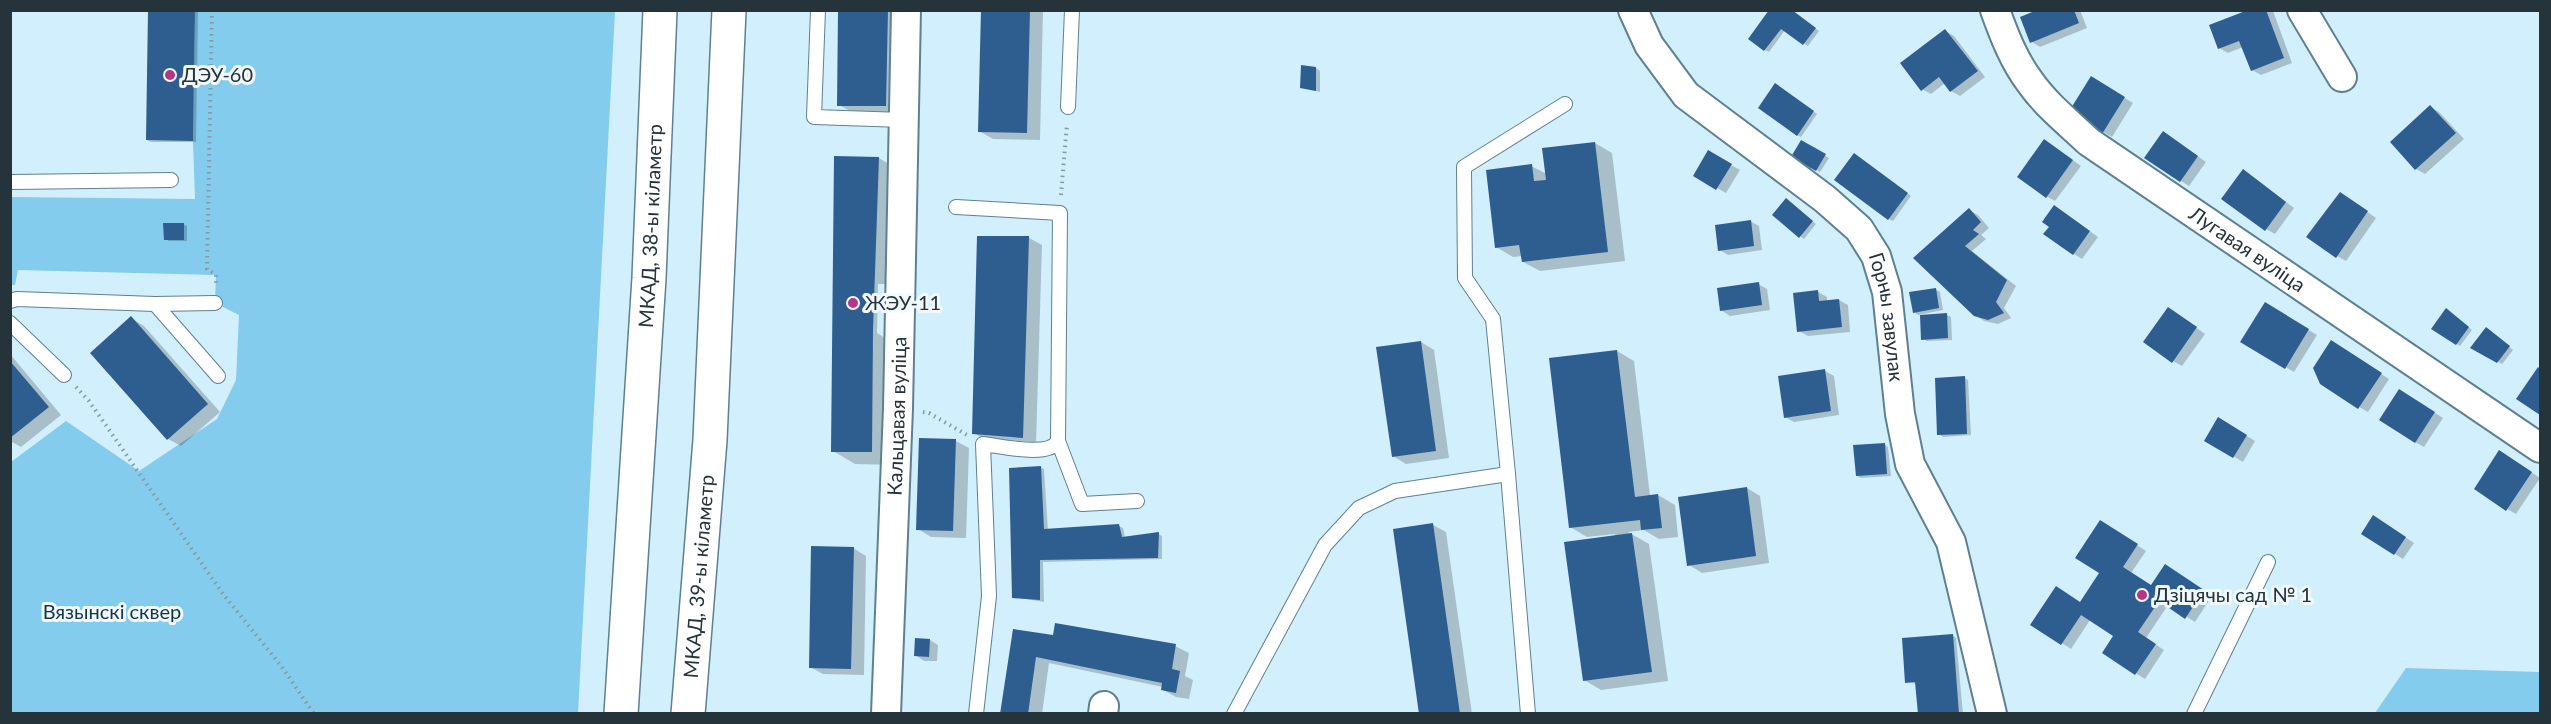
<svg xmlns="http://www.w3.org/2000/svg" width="2551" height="724" font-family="Lato,sans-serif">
<rect width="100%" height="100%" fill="#d2effd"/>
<g fill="#83cced">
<path d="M 195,11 L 615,11 L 578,713 L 11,714 L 11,462 L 66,421 L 139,471 L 217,419 L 236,380 L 239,315 L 215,303 L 216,275 L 18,270 L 15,285 L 11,285 L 11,197 L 195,199 L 193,141 Z"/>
<path d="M 2406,668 L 2540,672 L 2540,713 L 2375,713 Z"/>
</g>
<g fill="#0003">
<path d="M 149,10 L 198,10 L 196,142 L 151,142 L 147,140 Z"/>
<path d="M 840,10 L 900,10 L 899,113 L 852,112 L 839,105 Z"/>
<path d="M 982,10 L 1043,10 L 1040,140 L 993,139 L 979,131 Z"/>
<path d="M 1791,10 L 1819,31 L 1808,46 L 1785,30 L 1769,52 L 1765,50 Z"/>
<path d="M 2040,10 L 2080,10 L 2087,28 L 2040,47 L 2032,42 Z"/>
<path d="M 2252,10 L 2273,11 L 2292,63 L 2261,75 L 2252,70 L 2243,47 L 2228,53 L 2219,48 Z"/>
<path d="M 1945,31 L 1954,36 L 1985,77 L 1960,96 L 1951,91 L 1945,83 L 1931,94 L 1922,89 Z"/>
<path d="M 1316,68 L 1320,71 L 1320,92 L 1301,87 Z"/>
<path d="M 2092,78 L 2133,103 L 2112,137 L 2070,112 Z"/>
<path d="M 1780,87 L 1817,114 L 1801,137 L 1797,135 Z"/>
<path d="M 2430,107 L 2439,112 L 2464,139 L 2425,174 L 2416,169 L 2392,142 Z"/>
<path d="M 2172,138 L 2206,162 L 2189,186 L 2181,181 Z"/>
<path d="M 1802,142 L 1829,158 L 1820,172 L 1793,156 Z"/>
<path d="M 1595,143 L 1612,153 L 1625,261 L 1540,271 L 1523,262 L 1522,256 L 1513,257 L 1496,247 L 1531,166 L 1547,174 Z"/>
<path d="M 2053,146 L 2081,166 L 2055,201 L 2046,196 Z"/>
<path d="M 1708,152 L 1740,170 L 1726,193 L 1695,175 Z"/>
<path d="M 879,158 L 892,166 L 888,284 L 878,284 L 877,333 L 895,344 L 894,465 L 855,464 L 833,451 Z"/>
<path d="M 1859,158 L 1911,196 L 1893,221 L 1889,219 Z"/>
<path d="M 2252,176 L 2294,208 L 2275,234 L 2266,229 Z"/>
<path d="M 2349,199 L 2376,218 L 2346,261 L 2337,256 Z"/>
<path d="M 1790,202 L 1816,224 L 1804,239 L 1800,236 Z"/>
<path d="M 1969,210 L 1978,215 L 1989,228 L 1981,235 L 1986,239 L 1972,251 L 2016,286 L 2004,308 L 2011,318 L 1998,324 L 1984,321 L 1975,315 L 1915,258 Z"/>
<path d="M 2063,212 L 2098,237 L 2082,259 L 2074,254 L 2051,226 Z"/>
<path d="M 1750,221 L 1759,226 L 1762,250 L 1728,255 L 1720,250 Z"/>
<path d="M 183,224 L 187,226 L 187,241 L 169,241 L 165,239 Z"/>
<path d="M 978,238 L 1029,238 L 1042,245 L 1036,444 L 987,441 L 974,433 Z"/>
<path d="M 1758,284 L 1767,289 L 1770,310 L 1730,316 L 1721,310 Z"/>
<path d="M 1935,289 L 1940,292 L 1943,310 L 1918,315 L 1914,312 Z"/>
<path d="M 1818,292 L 1827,297 L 1827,302 L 1839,300 L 1848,305 L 1850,332 L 1808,336 L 1799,331 Z"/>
<path d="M 2266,304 L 2317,335 L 2294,372 L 2243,341 Z"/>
<path d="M 2450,312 L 2472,330 L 2460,346 L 2433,328 Z"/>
<path d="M 2177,314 L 2205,334 L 2182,366 L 2173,361 Z"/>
<path d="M 1947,315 L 1951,317 L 1952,340 L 1927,341 L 1923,339 Z"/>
<path d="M 131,318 L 144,326 L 220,412 L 181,446 L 168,439 Z"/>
<path d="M 2490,332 L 2513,350 L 2502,364 L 2473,347 Z"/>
<path d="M 1421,342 L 1434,350 L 1449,458 L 1406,464 L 1393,456 Z"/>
<path d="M 2340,347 L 2389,379 L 2368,412 L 2359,407 Z"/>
<path d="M 1617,351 L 1634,361 L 1650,496 L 1658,495 L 1675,505 L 1678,537 L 1659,539 L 1644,530 L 1628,532 L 1649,544 L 1668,681 L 1601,690 L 1584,680 L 1615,534 L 1587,537 L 1570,527 Z"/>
<path d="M 10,354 L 61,415 L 21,447 L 10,441 Z"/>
<path d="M 2538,369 L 2540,370 L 2540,414 L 2518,399 Z"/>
<path d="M 1825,371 L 1834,376 L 1839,415 L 1794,422 L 1785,417 Z"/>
<path d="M 1964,378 L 1968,380 L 1971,435 L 1943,437 L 1939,434 Z"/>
<path d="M 2408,396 L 2443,418 L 2424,447 L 2415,442 Z"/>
<path d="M 2219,419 L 2255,441 L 2243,462 L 2206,440 Z"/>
<path d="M 956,441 L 969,448 L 966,538 L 931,537 L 918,529 Z"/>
<path d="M 1884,444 L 1888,447 L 1891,476 L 1861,478 L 1857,476 Z"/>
<path d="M 2509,457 L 2540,478 L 2516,514 L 2507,509 Z"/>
<path d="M 1040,467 L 1044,469 L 1048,531 L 1119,526 L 1123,528 L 1125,538 L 1158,534 L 1162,536 L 1162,559 L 1043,562 L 1044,602 L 1013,597 Z"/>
<path d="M 1747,488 L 1760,496 L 1769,563 L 1702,573 L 1689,565 Z"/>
<path d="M 2382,522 L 2414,543 L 2403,559 L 2363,533 Z"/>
<path d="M 1433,525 L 1446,532 L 1472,714 L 1421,714 Z"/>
<path d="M 2109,527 L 2146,551 L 2131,573 L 2151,586 L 2174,571 L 2212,596 L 2195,622 L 2168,605 L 2146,638 L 2164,650 L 2145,679 L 2104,653 L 2115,636 L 2090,620 L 2071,649 L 2033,625 L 2081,603 L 2101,573 Z"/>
<path d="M 853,548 L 866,556 L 864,675 L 823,674 L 810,667 Z"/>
<path d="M 1014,631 L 1055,637 L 1175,646 L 1189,653 L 1185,676 L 1193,680 L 1189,699 L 1176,697 L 1163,690 L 1163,687 L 1049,663 L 1042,714 L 1002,714 Z"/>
<path d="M 1952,635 L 1956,638 L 1963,714 L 1919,714 L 1917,684 L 1907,682 Z"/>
<path d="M 930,640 L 938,645 L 937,661 L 924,661 L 915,655 Z"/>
</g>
<g fill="#2e5d90">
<path d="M 148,10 L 195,10 L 193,141 L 146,140 Z"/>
<path d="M 838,10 L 888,10 L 886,106 L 837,106 Z"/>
<path d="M 981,10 L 1030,10 L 1027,133 L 978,132 Z"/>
<path d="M 1769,10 L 1792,10 L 1816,28 L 1803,45 L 1781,29 L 1764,51 L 1748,39 Z"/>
<path d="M 2037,10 L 2074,10 L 2079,23 L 2030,43 L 2020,17 Z"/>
<path d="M 2248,10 L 2266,10 L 2284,58 L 2251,71 L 2239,41 L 2218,49 L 2209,25 Z"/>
<path d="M 1945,29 L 1978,71 L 1950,92 L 1939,77 L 1921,91 L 1900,63 Z"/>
<path d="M 1301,65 L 1316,67 L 1316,91 L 1300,88 Z"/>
<path d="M 2091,76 L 2125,97 L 2102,134 L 2068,113 Z"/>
<path d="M 1775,83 L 1814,111 L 1797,136 L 1758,108 Z"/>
<path d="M 2430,105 L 2456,133 L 2415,170 L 2390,142 Z"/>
<path d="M 2163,131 L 2198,156 L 2180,182 L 2144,158 Z"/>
<path d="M 2044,139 L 2073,160 L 2046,198 L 2017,177 Z"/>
<path d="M 1801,140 L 1826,154 L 1816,171 L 1791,157 Z"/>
<path d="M 1595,142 L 1608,252 L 1522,262 L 1519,245 L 1495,248 L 1486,170 L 1532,164 L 1534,181 L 1546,180 L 1542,148 Z"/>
<path d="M 1708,150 L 1732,164 L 1716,190 L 1693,176 Z"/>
<path d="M 1854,153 L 1908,193 L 1888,220 L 1834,180 Z"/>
<path d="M 834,156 L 879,157 L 873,330 L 872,452 L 831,452 Z"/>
<path d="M 2243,169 L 2286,202 L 2265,231 L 2221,199 Z"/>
<path d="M 2340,192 L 2368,211 L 2336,258 L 2306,237 Z"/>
<path d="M 1786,198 L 1813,221 L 1799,238 L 1772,215 Z"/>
<path d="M 2054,205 L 2090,231 L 2073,255 L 2043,234 L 2049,227 L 2042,222 Z"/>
<path d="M 1969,208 L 1981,222 L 1973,230 L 1979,234 L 1965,246 L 2007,280 L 1996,302 L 2004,313 L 1988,320 L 1974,316 L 1913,258 Z"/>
<path d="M 1751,220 L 1754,246 L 1718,251 L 1715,225 Z"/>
<path d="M 163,223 L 184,223 L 184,240 L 164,240 Z"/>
<path d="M 977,236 L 1029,236 L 1023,438 L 972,434 Z"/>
<path d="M 1759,282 L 1762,305 L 1720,311 L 1717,288 Z"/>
<path d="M 1936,288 L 1939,308 L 1913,313 L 1909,292 Z"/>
<path d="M 1818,290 L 1819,301 L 1839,299 L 1842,327 L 1797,332 L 1793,293 Z"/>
<path d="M 2265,302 L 2309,329 L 2285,369 L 2240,342 Z"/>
<path d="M 2168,307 L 2197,327 L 2172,363 L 2143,342 Z"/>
<path d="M 2446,308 L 2469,327 L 2456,345 L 2431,329 Z"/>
<path d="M 1947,313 L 1948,338 L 1921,340 L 1920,315 Z"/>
<path d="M 131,316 L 208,404 L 167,440 L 90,353 Z"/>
<path d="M 2486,327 L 2510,346 L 2497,363 L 2470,348 Z"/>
<path d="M 2331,340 L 2382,373 L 2358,409 L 2320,384 L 2313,368 Z"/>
<path d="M 1421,341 L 1436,451 L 1392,457 L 1376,347 Z"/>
<path d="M 1617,350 L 1635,497 L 1658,494 L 1662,528 L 1641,530 L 1640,520 L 1569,528 L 1549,358 Z"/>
<path d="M 10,361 L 49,407 L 10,438 Z"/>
<path d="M 2538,367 L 2540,369 L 2540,415 L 2516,399 Z"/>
<path d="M 1825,369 L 1831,411 L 1784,418 L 1778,376 Z"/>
<path d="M 1965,376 L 1967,434 L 1937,435 L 1935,378 Z"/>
<path d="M 2399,389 L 2435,412 L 2415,443 L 2379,420 Z"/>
<path d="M 2218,417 L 2247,435 L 2233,458 L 2204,441 Z"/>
<path d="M 919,438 L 956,439 L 953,531 L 916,530 Z"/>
<path d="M 1885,443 L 1887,474 L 1856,476 L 1853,445 Z"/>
<path d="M 2499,450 L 2532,472 L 2506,511 L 2474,489 Z"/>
<path d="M 1041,466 L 1044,529 L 1119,524 L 1122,537 L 1159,532 L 1158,558 L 1040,560 L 1040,600 L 1012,598 L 1009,468 Z"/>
<path d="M 1747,487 L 1756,556 L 1687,566 L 1678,497 Z"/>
<path d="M 2373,515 L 2406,537 L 2394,555 L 2361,534 Z"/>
<path d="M 2100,520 L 2138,544 L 2123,567 L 2151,585 L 2165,564 L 2204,590 L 2185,619 L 2159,601 L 2138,632 L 2156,644 L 2135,675 L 2102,653 L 2113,636 L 2081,615 L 2061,645 L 2030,625 L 2056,586 L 2080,602 L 2099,573 L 2075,558 Z"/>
<path d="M 1433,523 L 1460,714 L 1419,714 L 1393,529 Z"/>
<path d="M 1632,533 L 1652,672 L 1583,681 L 1564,542 Z"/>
<path d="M 811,546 L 854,547 L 851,669 L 809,668 Z"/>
<path d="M 1055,623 L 1176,644 L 1172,669 L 1180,671 L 1176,693 L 1161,690 L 1162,683 L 1036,657 L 1028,714 L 1000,714 L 1013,629 L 1053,635 Z"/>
<path d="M 1953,634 L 1959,714 L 1918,714 L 1915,682 L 1905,683 L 1902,638 Z"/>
<path d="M 915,638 L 930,639 L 929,657 L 914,656 Z"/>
</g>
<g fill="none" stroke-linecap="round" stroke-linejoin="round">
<g stroke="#5f8090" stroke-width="16">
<g id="lane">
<path d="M 818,10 L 814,117 L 903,120"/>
<path d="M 1068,107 L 1072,10"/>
<path d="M 10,182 L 171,180"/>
<path d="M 956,207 L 1060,213 L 1058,441 C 1049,458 1001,446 983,444 L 989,596 L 976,714"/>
<path d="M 10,301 L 17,299 L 155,304 L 215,303"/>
<path d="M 155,304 L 218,376"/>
<path d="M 10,323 L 64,375"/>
<path d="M 1058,441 L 1082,504 L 1137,501"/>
<path d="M 1508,474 L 1528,714"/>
<path d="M 1234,714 L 1325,545 L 1359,508 L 1395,491 L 1508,474 L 1493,319 L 1465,278 L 1464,167 L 1565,104"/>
<path d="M 2194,714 L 2268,562"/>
</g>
</g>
<g stroke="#5f8090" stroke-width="32">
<g id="street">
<path id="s1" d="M 1633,10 L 1649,45 L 1686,95 L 1825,199 L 1859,229 L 1876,256 L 1887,292 L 1900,414 L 1910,464 L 1951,542 L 1992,714"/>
<path id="s2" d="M 1995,10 C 2004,35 2014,61 2030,82 C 2046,105 2069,123 2089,142 L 2540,448"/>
<path d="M 2302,10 L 2342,77"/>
<path id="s3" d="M 886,714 L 898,408 L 906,10"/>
<path d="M 1103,714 L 1104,706"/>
</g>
</g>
<g stroke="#5f8090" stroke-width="36">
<g id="highway">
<path id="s4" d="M 621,714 L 649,278 L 660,10"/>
<path id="s5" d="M 688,714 L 710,440 L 729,10"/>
</g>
</g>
<g stroke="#839aa4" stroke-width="4" stroke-dasharray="1.5 4.5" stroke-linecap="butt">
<path d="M 212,10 L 207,269 L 216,275 L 216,287"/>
<path d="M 1061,195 L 1067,124"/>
<path d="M 76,387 L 89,401 L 223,594 L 282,667 L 314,714"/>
<path d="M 923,412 L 929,413 L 967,435"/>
</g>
<use href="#lane" stroke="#fff" stroke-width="14"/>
<use href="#street" stroke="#fff" stroke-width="28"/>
<use href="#highway" stroke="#fff" stroke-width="33"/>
</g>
<g fill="#b53684" stroke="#f1f9fc" stroke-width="2">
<circle cx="170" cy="75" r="6"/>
<circle cx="853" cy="303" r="6"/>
<circle cx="2142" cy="595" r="6"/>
</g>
<g text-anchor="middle" stroke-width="6" stroke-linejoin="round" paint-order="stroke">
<g font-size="20" fill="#25333a" stroke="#f1f9fc" text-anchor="start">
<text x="182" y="82">ДЭУ-60</text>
<text x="865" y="310">ЖЭУ-11</text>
<text x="2154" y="602">Дзіцячы сад № 1</text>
</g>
<g font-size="20" fill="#25333a" stroke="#f1f9fc">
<text dy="7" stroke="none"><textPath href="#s4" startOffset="489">МКАД, 38-ы кіламетр</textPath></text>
<text dy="7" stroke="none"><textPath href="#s2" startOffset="356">Лугавая вуліца</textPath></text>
<text dy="7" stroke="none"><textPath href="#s1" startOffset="414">Горны завулак</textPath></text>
<text dy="7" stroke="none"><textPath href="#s3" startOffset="298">Кальцавая вуліца</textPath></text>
<text dy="7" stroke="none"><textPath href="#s5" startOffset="138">МКАД, 39-ы кіламетр</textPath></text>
</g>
<g font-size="20" fill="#103747" stroke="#f1f9fc">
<text x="112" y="619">Вязынскі сквер</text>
</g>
</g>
<rect width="2551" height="724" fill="none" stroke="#25333a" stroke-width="24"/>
</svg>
